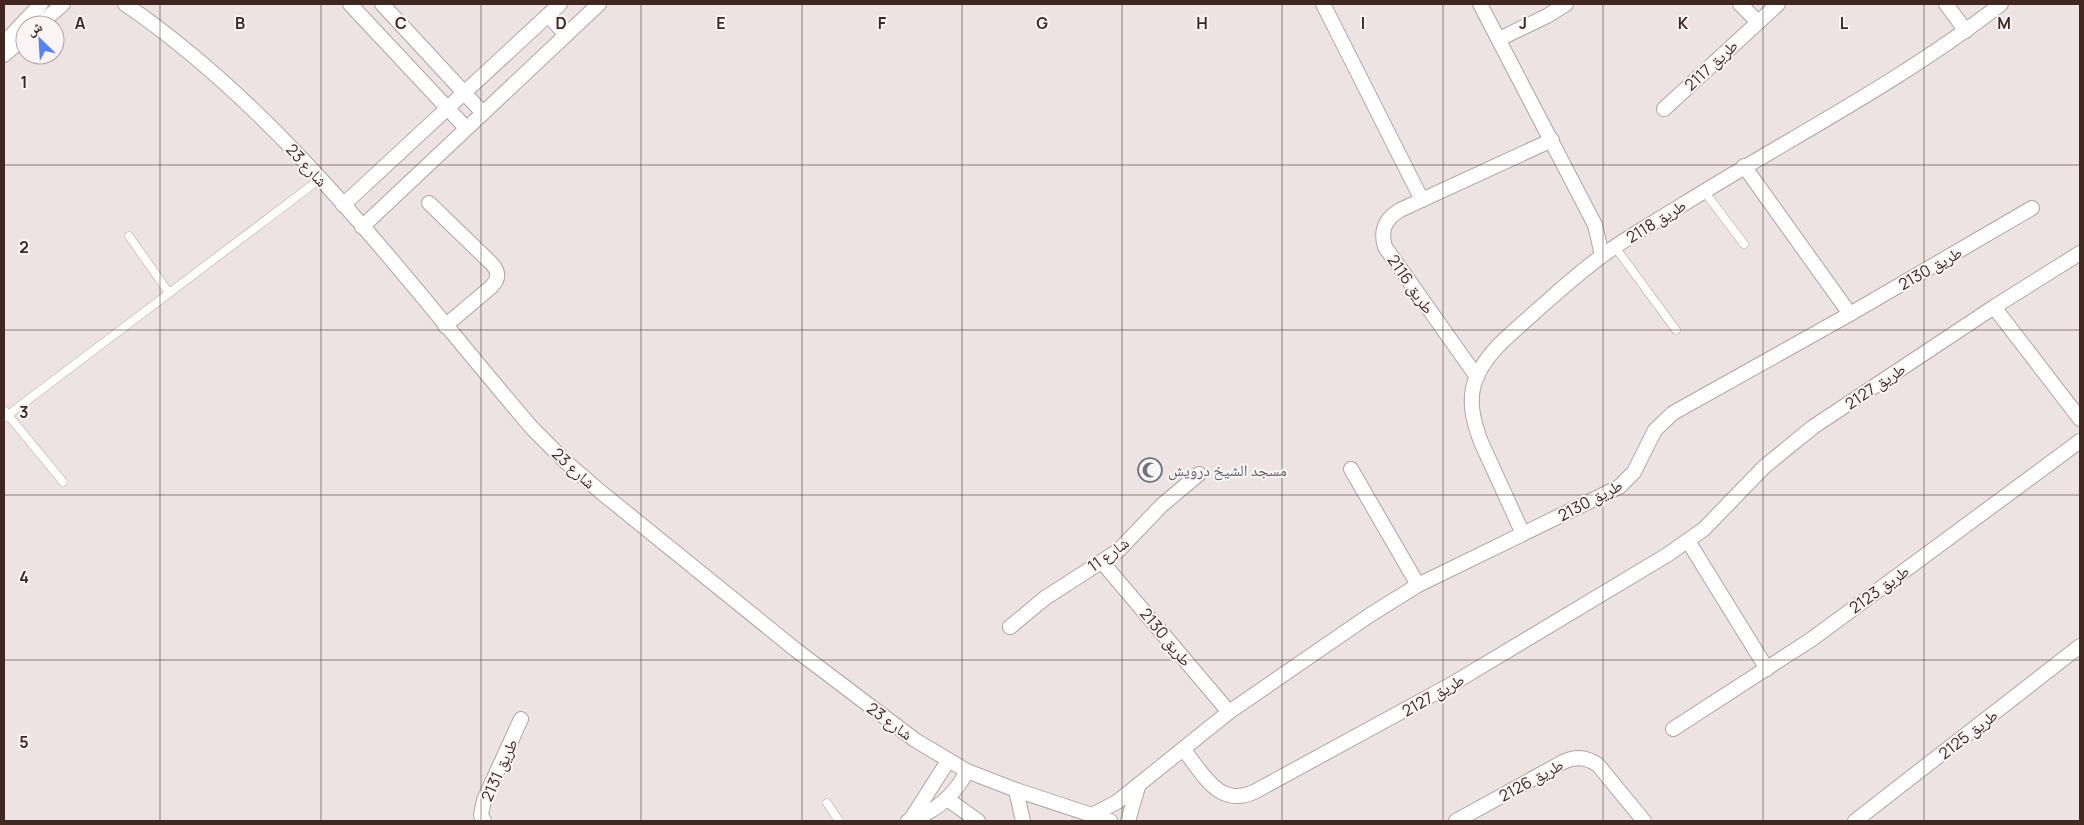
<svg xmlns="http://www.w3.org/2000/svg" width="2084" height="825" font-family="Manrope,'Noto Naskh Arabic',sans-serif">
<rect width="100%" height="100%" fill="#ede3e3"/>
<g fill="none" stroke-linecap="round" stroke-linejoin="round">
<g stroke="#b2a3a1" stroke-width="9">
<g id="service">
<path d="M 1704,191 L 1744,244"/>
<path d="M 129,236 L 169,293"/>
<path d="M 1615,247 L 1676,330"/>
<path d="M 4,410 L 63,482"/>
<path d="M 4,418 L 320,179"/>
<path d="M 827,803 L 839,821"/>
</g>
</g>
<g stroke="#b2a3a1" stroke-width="16">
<g id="minor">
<path d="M 350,4 L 466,128"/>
<path d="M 382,4 L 483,113"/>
<path d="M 1323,4 L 1422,200"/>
<path d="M 1480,4 L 1595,225 L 1602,255"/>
<path d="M 1740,4 L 1758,22"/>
<path d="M 1946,4 L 1966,31"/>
<path d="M 548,15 L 566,35"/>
<path d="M 1499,39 L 1547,16 L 1566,4"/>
<path d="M 1664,109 L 1778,4"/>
<path d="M 1744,166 L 1850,314"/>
<path d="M 429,203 L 492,264 C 499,272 499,279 491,287 L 445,326"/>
<path d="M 343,205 L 560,4"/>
<path d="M 362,227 L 599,4"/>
<path d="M 1994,307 L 2080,419"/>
<path d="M 1477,377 L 1385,247 C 1380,230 1385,219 1400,210 L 1552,140"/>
<path d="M 1351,469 L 1418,585"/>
<path d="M 1523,534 L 1481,442 C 1473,421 1467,398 1477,376 C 1489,349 1515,331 1535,312 C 1557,293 1578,273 1602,256 C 1627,237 1655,222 1682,205 C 1788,139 1902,81 2001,4"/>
<path d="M 1688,541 L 1767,669"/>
<path d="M 1102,562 L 1229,712"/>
<path d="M 1010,627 L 1045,598 L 1118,551 L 1162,505 L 1199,474"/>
<path d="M 1673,729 L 1812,639 L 2080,441"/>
<path d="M 1183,749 C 1203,773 1218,808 1254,792 L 1452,684 L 1667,555 L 1704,529 L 1764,467 L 1813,427 L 1994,307 L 2080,253"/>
<path d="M 1016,790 L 1023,821"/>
<path d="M 947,799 L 978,821"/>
<path d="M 1092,815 L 1117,802 L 1229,712 L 1370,615 L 1418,585 L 1619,487 L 1634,472 L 1655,430 L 1673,413 L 1850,314 L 2032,208"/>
<path d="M 911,819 L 948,761"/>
<path d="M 484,821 L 481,815 L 484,800 L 521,719"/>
<path d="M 908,821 C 914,818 921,817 927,813 C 945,803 958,789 967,771"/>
<path d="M 1128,821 L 1138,787"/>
<path d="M 1456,821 L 1563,762 C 1575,756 1587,757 1598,765 L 1644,821"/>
<path d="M 1855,821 L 2080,646"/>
</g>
</g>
<g stroke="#b2a3a1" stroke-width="16">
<g id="tertiary">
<path d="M 125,4 C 288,116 405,280 532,428 L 566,462 L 602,493 L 796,650 L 915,740 L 967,771 L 1016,790 L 1110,821"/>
<path d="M 39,25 L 63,4"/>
<path d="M 4,43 L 41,4"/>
<path d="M 4,55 L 25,37"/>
</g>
</g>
<use href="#service" stroke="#fff" stroke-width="8"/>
<use href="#minor" stroke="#fff" stroke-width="14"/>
<use href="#tertiary" stroke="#fff" stroke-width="14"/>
</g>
<path fill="none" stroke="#402821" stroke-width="1" stroke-opacity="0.55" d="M 160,4 L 160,821M 321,4 L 321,821M 481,4 L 481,821M 641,4 L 641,821M 802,4 L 802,821M 962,4 L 962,821M 1122,4 L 1122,821M 1282,4 L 1282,821M 1443,4 L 1443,821M 1603,4 L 1603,821M 1763,4 L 1763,821M 1924,4 L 1924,821M 4,165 L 2080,165M 4,330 L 2080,330M 4,495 L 2080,495M 4,660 L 2080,660"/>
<defs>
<g id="mosque-ring" transform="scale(1.25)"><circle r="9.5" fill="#faf4f4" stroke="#6b7280" stroke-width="1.5"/><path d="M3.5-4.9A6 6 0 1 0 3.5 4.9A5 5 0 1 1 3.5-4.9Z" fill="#6b7280"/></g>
</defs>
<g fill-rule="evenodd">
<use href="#mosque-ring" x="1150" y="470"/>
</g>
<g text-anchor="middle" stroke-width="4" stroke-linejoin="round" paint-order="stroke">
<g font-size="16" fill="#402821" stroke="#faf4f4">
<text transform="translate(1711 65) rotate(-43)" y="6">طريق 2117</text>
<text transform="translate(307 165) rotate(47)" y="6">شارع 23</text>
<text transform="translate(1656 221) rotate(-32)" y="6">طريق 2118</text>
<text transform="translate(1930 268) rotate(-30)" y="6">طريق 2130</text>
<text transform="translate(1411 284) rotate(55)" y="6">طريق 2116</text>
<text transform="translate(1875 386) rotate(-34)" y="6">طريق 2127</text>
<text transform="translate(574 468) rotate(42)" y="6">شارع 23</text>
<text transform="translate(1590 500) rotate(-28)" y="6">طريق 2130</text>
<text transform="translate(1108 554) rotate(-36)" y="6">شارع 11</text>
<text transform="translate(1879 589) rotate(-36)" y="6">طريق 2123</text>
<text transform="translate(1166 637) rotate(50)" y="6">طريق 2130</text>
<text transform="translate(1433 695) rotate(-30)" y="6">طريق 2127</text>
<text transform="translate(890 721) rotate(36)" y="6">شارع 23</text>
<text transform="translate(1968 734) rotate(-38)" y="6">طريق 2125</text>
<text transform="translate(499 770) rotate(-66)" y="6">طريق 2131</text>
<text transform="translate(1531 780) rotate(-29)" y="6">طريق 2126</text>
</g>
<g font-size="16" fill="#5b616d" stroke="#faf4f4" text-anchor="start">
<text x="1168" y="476">مسجد الشيخ درويش</text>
</g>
</g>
<g font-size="16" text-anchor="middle" font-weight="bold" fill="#402821" stroke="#faf4f4" stroke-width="4" stroke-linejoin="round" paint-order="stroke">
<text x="80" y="29">A</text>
<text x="240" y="29">B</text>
<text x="401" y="29">C</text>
<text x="561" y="29">D</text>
<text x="721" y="29">E</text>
<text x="882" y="29">F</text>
<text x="1042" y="29">G</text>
<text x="1202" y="29">H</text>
<text x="1363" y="29">I</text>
<text x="1523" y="29">J</text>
<text x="1683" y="29">K</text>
<text x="1844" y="29">L</text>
<text x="2004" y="29">M</text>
<text x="24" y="88">1</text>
<text x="24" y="253">2</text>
<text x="24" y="418">3</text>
<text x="24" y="583">4</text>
<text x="24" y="748">5</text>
</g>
<rect width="2084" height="825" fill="none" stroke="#402821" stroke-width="10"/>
<g transform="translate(40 40) rotate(335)"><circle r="24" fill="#faf4f4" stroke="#b0a2a0"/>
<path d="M0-4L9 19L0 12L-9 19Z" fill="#5681f8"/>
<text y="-8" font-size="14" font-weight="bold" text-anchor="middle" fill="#402821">ش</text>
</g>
</svg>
